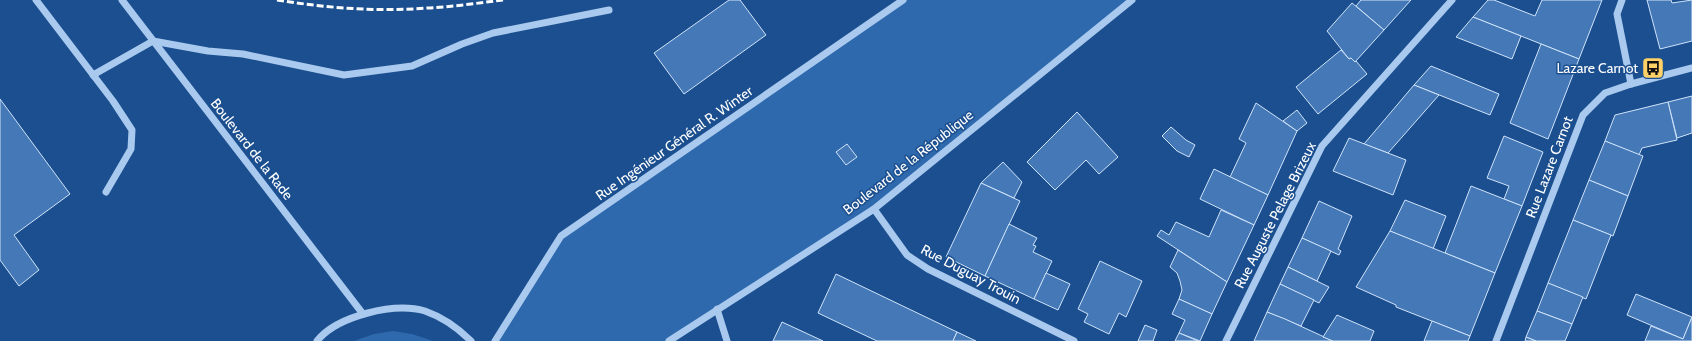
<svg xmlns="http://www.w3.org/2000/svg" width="1692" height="341" font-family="Cabin,sans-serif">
<rect width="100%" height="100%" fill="#1b4f8f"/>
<g fill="#2e69ad">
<path d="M 903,0 L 1132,0 L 874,209 L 669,341 L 495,341 L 561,236 Z"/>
<path d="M 393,331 L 412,334 L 433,341 L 354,341 L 374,334 Z"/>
</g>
<g fill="#4478b7" stroke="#cfe3fa">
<path d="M 729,0 L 740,0 L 766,35 L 684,94 L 654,53 Z"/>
<path d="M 1361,0 L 1411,0 L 1384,30 L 1356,6 Z"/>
<path d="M 1488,0 L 1494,0 L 1535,16 L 1542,0 L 1602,0 L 1579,59 L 1473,17 Z"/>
<path d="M 1647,0 L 1671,0 L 1672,3 L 1692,0 L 1692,41 L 1660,49 Z"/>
<path d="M 1352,3 L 1384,30 L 1355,62 L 1351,58 L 1349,59 L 1327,31 Z"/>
<path d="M 1473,17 L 1521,36 L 1512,59 L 1456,37 Z"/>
<path d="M 1541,44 L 1579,59 L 1548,139 L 1510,123 Z"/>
<path d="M 1341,50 L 1349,59 L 1351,58 L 1355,62 L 1356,61 L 1367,74 L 1318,114 L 1296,87 Z"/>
<path d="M 1431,66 L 1499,94 L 1490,115 L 1414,85 Z"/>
<path d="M 1414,85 L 1439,95 L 1388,153 L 1364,144 Z"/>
<path d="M 1692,96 L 1692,133 L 1677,138 L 1668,102 Z"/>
<path d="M 0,99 L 70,194 L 14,235 L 39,270 L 19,286 L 0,260 Z"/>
<path d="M 1668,102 L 1677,140 L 1642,148 L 1639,155 L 1605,141 L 1615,115 Z"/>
<path d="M 1256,103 L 1297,131 L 1268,195 L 1230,177 L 1246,143 L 1239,139 Z"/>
<path d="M 1297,110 L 1307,123 L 1297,131 L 1283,121 Z"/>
<path d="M 1077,112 L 1118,157 L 1099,174 L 1086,160 L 1055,190 L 1027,162 Z"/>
<path d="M 1171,127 L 1186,140 L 1195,145 L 1189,157 L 1177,151 L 1162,136 Z"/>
<path d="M 1504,136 L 1543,152 L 1522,206 L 1504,199 L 1509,186 L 1487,178 Z"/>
<path d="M 1349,138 L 1406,160 L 1393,195 L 1333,171 Z"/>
<path d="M 1605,141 L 1643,156 L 1628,196 L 1589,180 Z"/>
<path d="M 847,144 L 857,157 L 846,165 L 836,152 Z"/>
<path d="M 1003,162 L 1022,182 L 1014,198 L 981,183 Z"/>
<path d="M 1214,169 L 1268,195 L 1254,225 L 1200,199 Z"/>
<path d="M 1589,180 L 1628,196 L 1613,236 L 1573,220 Z"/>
<path d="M 981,183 L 1020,201 L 985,276 L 946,257 Z"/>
<path d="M 1471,186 L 1522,206 L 1495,273 L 1445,253 Z"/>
<path d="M 1405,200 L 1446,216 L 1433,249 L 1390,231 Z"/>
<path d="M 1319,201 L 1352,216 L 1338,249 L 1341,251 L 1339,255 L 1302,238 Z"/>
<path d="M 1221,210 L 1254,225 L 1227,282 L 1157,236 L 1161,230 L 1169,235 L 1176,222 L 1209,237 Z"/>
<path d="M 1573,220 L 1611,235 L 1586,299 L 1548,283 Z"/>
<path d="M 1009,224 L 1037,238 L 1033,245 L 1036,246 L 1033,252 L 1052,261 L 1034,299 L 985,276 Z"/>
<path d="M 1390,231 L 1495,273 L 1470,336 L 1396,307 L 1396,305 L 1356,287 Z"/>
<path d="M 1302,238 L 1331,251 L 1317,281 L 1288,267 Z"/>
<path d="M 1178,250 L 1227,282 L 1212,314 L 1179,299 L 1182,290 L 1180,281 L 1177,273 L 1170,267 Z"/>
<path d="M 1100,261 L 1142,281 L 1126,317 L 1119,313 L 1109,334 L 1084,322 L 1088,314 L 1078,309 Z"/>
<path d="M 1288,267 L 1329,287 L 1319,303 L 1280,284 Z"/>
<path d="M 1046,273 L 1070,284 L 1058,310 L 1034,299 Z"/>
<path d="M 836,274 L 957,332 L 953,341 L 877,341 L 818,313 Z"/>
<path d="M 1548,283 L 1583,297 L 1572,324 L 1537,311 Z"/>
<path d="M 1280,284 L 1314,300 L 1301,326 L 1267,312 Z"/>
<path d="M 1636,294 L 1692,317 L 1683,339 L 1627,315 Z"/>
<path d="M 1179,299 L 1212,314 L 1200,341 L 1179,333 L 1185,320 L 1172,314 Z"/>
<path d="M 1537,311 L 1572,324 L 1565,341 L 1536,341 L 1526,337 Z"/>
<path d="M 1267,312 L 1285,319 L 1333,341 L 1254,341 Z"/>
<path d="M 1337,315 L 1374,331 L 1370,341 L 1333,341 L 1323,337 Z"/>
<path d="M 1692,317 L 1692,341 L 1645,341 L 1651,326 L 1683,339 Z"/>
<path d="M 1432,321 L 1470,336 L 1468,341 L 1424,341 Z"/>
<path d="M 782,322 L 823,341 L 773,341 Z"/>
<path d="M 1145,325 L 1157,330 L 1153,341 L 1138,341 Z"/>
<path d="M 957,332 L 976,341 L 953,341 Z"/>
<path d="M 1179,333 L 1198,341 L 1175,341 Z"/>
<path d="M 1526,337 L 1536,341 L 1525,341 Z"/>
</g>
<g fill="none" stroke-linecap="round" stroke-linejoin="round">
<g stroke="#a9c9ee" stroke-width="7">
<path d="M 36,0 L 113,101 L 132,130 L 131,149 L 106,192"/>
<path d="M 122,0 L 363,314"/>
<path d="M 1622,0 L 1617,14 L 1631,84"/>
<path d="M 93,75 L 153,41 L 208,51 L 243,54 L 344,75 L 412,66 L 462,44 L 493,33 L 609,10"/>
<path d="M 874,209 L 907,255 L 928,269 L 1074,341"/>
<path d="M 717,309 L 727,341"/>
<path d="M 317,341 C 337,316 394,302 425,311 C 442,317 458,328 471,341"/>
<path d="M 495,341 L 561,236 L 903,0"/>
<path d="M 669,341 L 874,209 L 1132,0"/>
<path d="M 1226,341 L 1322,146 L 1452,0"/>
<path d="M 1496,341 L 1583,115 L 1605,93 L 1631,84 L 1692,68"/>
</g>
<path stroke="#fff" stroke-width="3" stroke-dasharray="7 3" stroke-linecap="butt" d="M 277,0 C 327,8 377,12 427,8 C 452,7 478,3 503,0"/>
</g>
<defs>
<g id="bus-square" transform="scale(1.15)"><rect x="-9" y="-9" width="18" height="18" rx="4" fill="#ffd166" stroke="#1b4f8f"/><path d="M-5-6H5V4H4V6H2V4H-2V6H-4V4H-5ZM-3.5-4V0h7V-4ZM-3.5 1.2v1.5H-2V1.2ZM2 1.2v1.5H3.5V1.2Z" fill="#111"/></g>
</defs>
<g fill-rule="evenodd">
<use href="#bus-square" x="1653" y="68"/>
</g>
<g text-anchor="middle" stroke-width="3" stroke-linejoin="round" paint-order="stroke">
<g font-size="14" fill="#fff" stroke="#1b4f8f" text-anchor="end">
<text x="1638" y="73">Lazare Carnot</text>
</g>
<g font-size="14" fill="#fff" stroke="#1b4f8f">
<text transform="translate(674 143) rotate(-35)" y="5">Rue Ingénieur Général R. Winter</text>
<text transform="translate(252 149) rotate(52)" y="5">Boulevard de la Rade</text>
<text transform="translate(908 162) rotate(-38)" y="5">Boulevard de la République</text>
<text transform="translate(1549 167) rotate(-69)" y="5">Rue Lazare Carnot</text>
<text transform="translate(1275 215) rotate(-63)" y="5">Rue Auguste Pelage Brizeux</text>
<text transform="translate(971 274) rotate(28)" y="5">Rue Duguay Trouin</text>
</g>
</g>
</svg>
